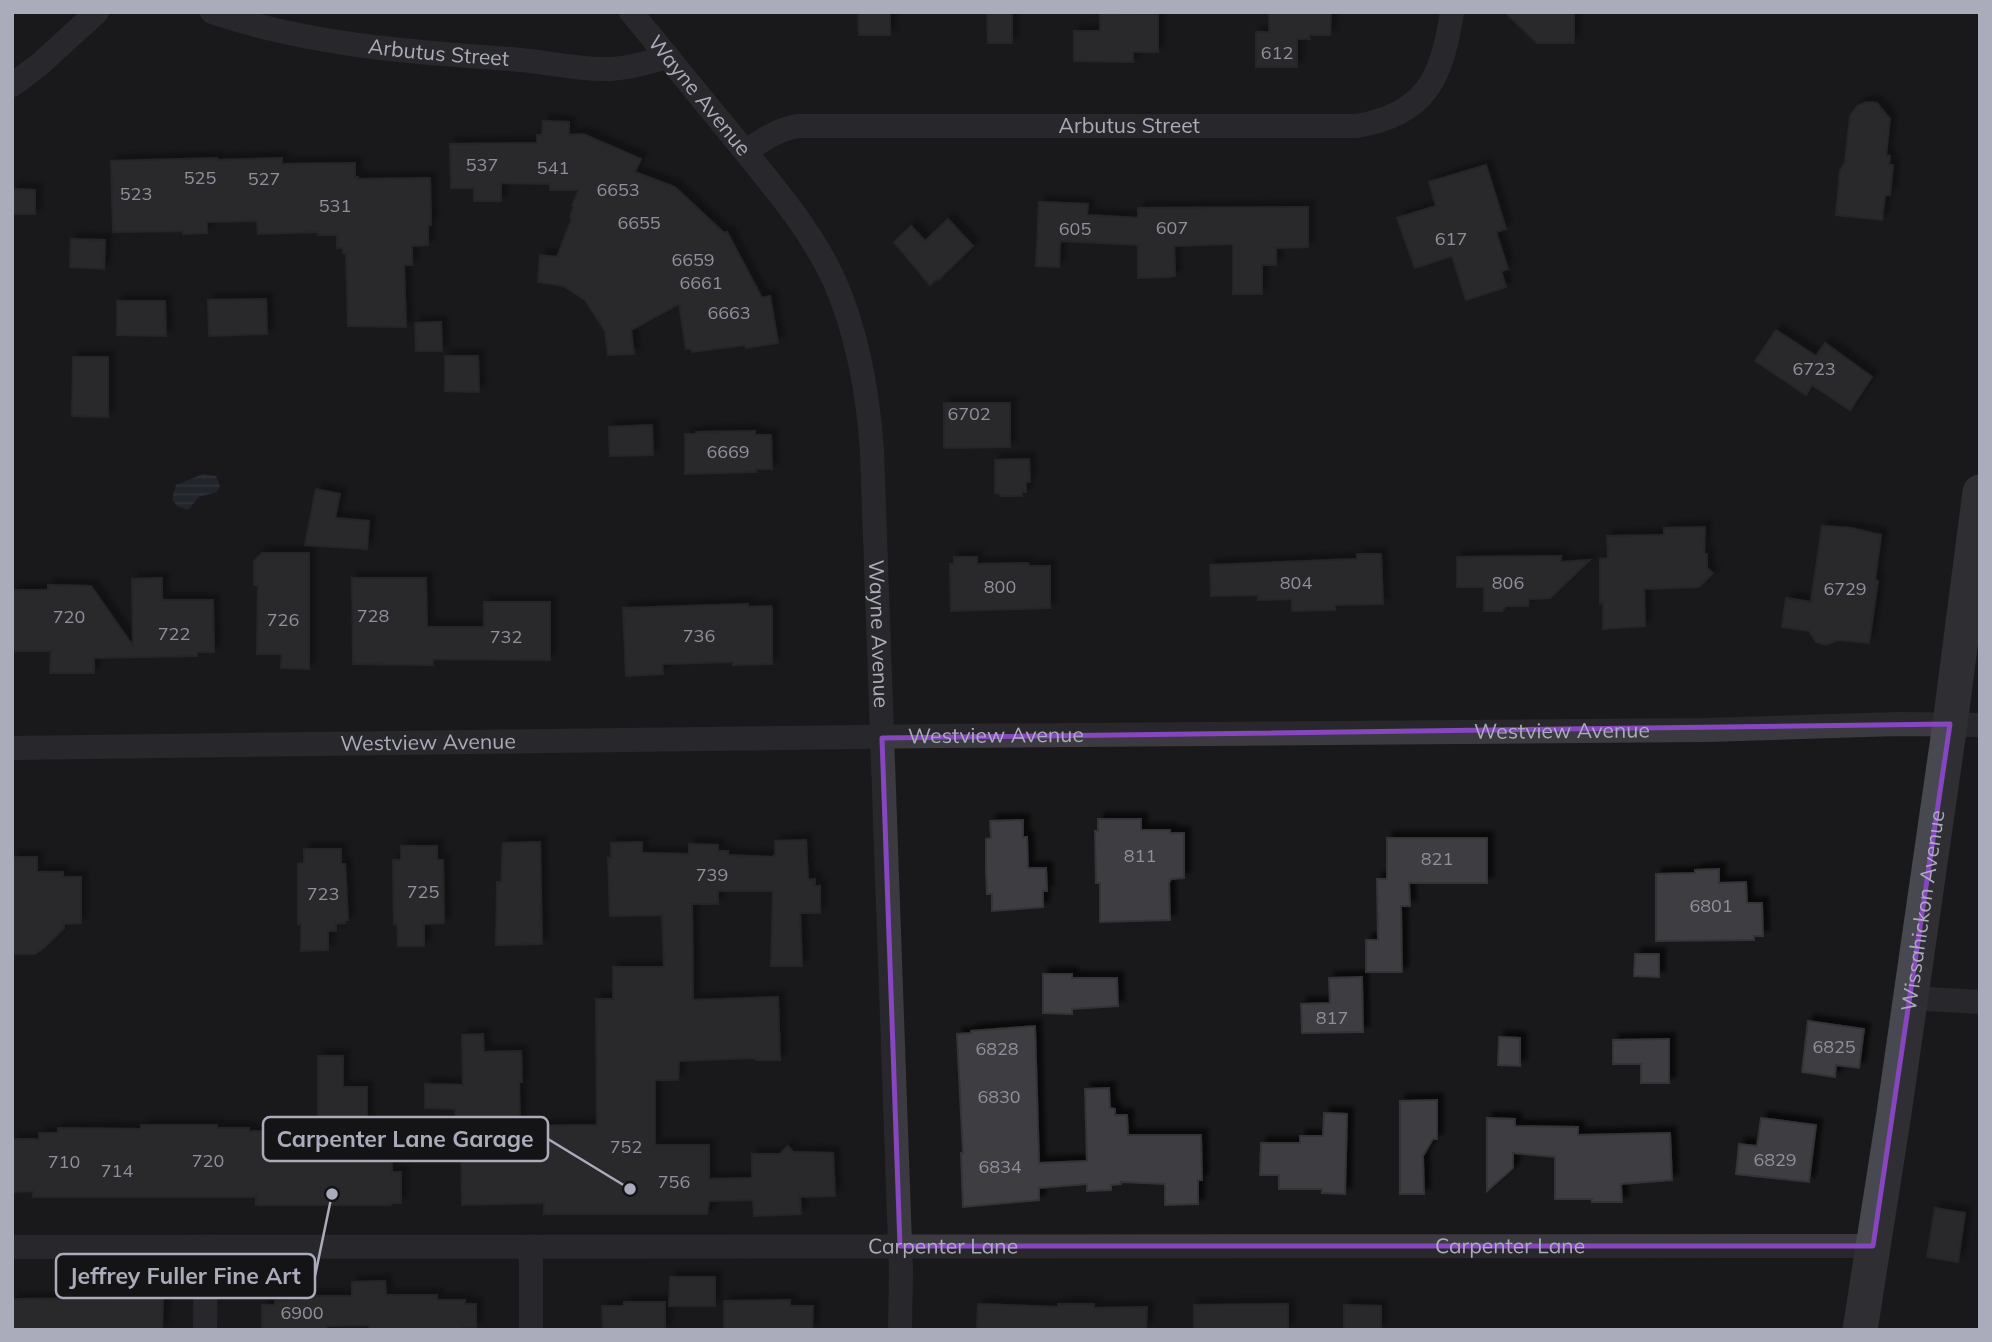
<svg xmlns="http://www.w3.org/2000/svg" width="1992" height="1342" font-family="Mulish,sans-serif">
<defs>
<pattern id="water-rules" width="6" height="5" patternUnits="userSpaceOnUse" patternTransform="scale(1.75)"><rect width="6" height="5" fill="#2e3440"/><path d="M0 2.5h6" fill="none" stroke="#4a4f5a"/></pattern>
<filter id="shadow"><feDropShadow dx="6" dy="-6" stdDeviation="2" flood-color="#0009"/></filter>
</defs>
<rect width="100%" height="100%" fill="#19191b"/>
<path fill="url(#water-rules)" d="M 203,474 L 216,476 L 220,486 L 217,492 L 199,497 L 188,510 L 177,506 L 172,499 L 176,485 Z"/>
<g fill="#3e3e43" stroke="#343337" stroke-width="2" filter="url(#shadow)">
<path d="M 858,12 L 890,12 L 890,35 L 859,35 Z"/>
<path d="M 987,12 L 1012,12 L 1012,43 L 988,43 Z"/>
<path d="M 1269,12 L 1331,12 L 1330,35 L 1309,35 L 1310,39 L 1297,39 L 1297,67 L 1256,67 L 1256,32 L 1269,32 Z"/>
<path d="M 1505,12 L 1574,12 L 1574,43 L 1537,43 Z"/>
<path d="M 1100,13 L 1158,14 L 1158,52 L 1133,52 L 1133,62 L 1074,61 L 1074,31 L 1100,31 Z"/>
<path d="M 1866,102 L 1877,103 L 1890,119 L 1886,155 L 1890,156 L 1889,165 L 1893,165 L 1890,195 L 1885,195 L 1882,220 L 1836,215 L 1840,171 L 1845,162 L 1850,116 L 1857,106 Z"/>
<path d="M 543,121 L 569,122 L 569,135 L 583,134 L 641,159 L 635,172 L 675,187 L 724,233 L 727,232 L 762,298 L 770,296 L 778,343 L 746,348 L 745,345 L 692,352 L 691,349 L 686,349 L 679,304 L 631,330 L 634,354 L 608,355 L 605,331 L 585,300 L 563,286 L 538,282 L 540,255 L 557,257 L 572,218 L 570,217 L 574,207 L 572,206 L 579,190 L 550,190 L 550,184 L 501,183 L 501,201 L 474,201 L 474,188 L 451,188 L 450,144 L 537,143 L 537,135 L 542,135 Z"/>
<path d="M 217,158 L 217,160 L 282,158 L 282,164 L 355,163 L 355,177 L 358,177 L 358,179 L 430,178 L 431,225 L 428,225 L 428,245 L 412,246 L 412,265 L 404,265 L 406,327 L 348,326 L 346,253 L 343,253 L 343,248 L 337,248 L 337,235 L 318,235 L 318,232 L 258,234 L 257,221 L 207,222 L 207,233 L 183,234 L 183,231 L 113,232 L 111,161 Z"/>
<path d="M 1486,165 L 1506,229 L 1496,232 L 1508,269 L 1501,271 L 1506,287 L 1466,300 L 1452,256 L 1415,268 L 1397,218 L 1436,206 L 1429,182 Z"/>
<path d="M 12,189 L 35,190 L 35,214 L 12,214 Z"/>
<path d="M 1039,202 L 1088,204 L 1087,215 L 1138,218 L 1138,208 L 1308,207 L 1308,247 L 1276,248 L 1276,265 L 1262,265 L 1262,294 L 1233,294 L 1233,244 L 1174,246 L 1175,276 L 1169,277 L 1138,278 L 1138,245 L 1060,241 L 1059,267 L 1036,266 Z"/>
<path d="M 948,219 L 973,246 L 938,280 L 937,278 L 930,285 L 894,242 L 911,226 L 925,241 Z"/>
<path d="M 71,239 L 105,240 L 104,269 L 70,267 Z"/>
<path d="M 266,299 L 267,334 L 209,336 L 208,300 Z"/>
<path d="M 117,301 L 165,301 L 166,336 L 117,335 Z"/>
<path d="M 441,322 L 442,351 L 416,351 L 415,323 Z"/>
<path d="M 1776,330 L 1816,356 L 1825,343 L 1872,377 L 1850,410 L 1812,385 L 1806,395 L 1755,361 Z"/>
<path d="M 445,356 L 478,356 L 479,392 L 445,391 Z"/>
<path d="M 73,357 L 108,357 L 108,417 L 72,416 Z"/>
<path d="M 944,403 L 1010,403 L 1010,447 L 944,448 Z"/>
<path d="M 652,425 L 653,455 L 610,456 L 609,427 Z"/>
<path d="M 755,431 L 755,435 L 771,435 L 772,469 L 756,469 L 756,472 L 685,474 L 685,434 L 696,434 L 696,432 Z"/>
<path d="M 1029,459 L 1030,482 L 1026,482 L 1026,492 L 1022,492 L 1022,496 L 1000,496 L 1000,493 L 995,493 L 995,460 Z"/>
<path d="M 316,489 L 340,494 L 335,518 L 369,521 L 367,549 L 305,545 Z"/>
<path d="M 1822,526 L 1851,528 L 1881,535 L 1875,580 L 1878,581 L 1869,643 L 1838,640 L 1826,645 L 1816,642 L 1809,631 L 1782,627 L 1786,598 L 1811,602 Z"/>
<path d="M 1705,527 L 1704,554 L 1707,554 L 1707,568 L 1713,573 L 1699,587 L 1644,589 L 1645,626 L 1603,629 L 1603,603 L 1600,603 L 1600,559 L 1608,558 L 1607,536 L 1664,535 L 1664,528 Z"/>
<path d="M 262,553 L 309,553 L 309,669 L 281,668 L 282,654 L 257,654 L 258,585 L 254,585 L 254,561 Z"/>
<path d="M 1357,554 L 1381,554 L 1383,604 L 1335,605 L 1335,610 L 1292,611 L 1292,599 L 1258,600 L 1258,595 L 1211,596 L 1210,565 L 1357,559 Z"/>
<path d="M 1561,556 L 1561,562 L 1590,560 L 1550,598 L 1529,599 L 1528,606 L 1506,606 L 1502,611 L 1484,611 L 1484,587 L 1457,587 L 1457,557 Z"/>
<path d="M 954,557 L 977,557 L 977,564 L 1028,563 L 1029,566 L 1050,566 L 1050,608 L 951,611 L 950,564 L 954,564 Z"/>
<path d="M 162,578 L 162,600 L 213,600 L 214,652 L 197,652 L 197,656 L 94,658 L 94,673 L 50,673 L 51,651 L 12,651 L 12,590 L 48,590 L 48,585 L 91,586 L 133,646 L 132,579 Z"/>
<path d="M 352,578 L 426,578 L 427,627 L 484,627 L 484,602 L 550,602 L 550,660 L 433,659 L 433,665 L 353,664 Z"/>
<path d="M 748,604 L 748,607 L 771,606 L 772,609 L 772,664 L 733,665 L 733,662 L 662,664 L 663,674 L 626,676 L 623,608 Z"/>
<path d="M 1098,819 L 1141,819 L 1141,830 L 1170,830 L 1170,833 L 1184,833 L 1184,878 L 1171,879 L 1169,883 L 1170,920 L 1100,922 L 1100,883 L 1096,883 L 1095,831 L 1098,831 Z"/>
<path d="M 1023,820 L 1023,837 L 1027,837 L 1028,868 L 1046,868 L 1047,891 L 1043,891 L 1043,907 L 992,911 L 992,894 L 987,894 L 986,870 L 986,839 L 991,838 L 990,821 Z"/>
<path d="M 1387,838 L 1487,838 L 1487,883 L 1409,883 L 1410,906 L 1401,906 L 1402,972 L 1366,972 L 1366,940 L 1378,940 L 1377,879 L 1387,879 Z"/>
<path d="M 806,840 L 808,880 L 815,879 L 815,886 L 820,886 L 820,913 L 800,913 L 802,966 L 771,966 L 773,891 L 718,891 L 718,904 L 692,904 L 693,1000 L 778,997 L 780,1060 L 756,1060 L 756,1058 L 679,1061 L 678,1080 L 655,1080 L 655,1145 L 709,1145 L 709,1179 L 752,1178 L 752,1154 L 780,1154 L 788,1146 L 793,1152 L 833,1153 L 835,1196 L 800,1197 L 801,1214 L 754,1216 L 753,1200 L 709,1201 L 707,1214 L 544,1214 L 544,1203 L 462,1205 L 461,1152 L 457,1152 L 455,1109 L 425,1108 L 425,1084 L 463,1085 L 462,1035 L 483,1034 L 484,1052 L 521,1051 L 522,1082 L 519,1082 L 520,1126 L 597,1125 L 596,999 L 613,999 L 613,967 L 664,967 L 662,915 L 610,916 L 608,858 L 611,858 L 611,843 L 642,842 L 642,853 L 689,854 L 689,844 L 718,845 L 718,851 L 728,851 L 728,855 L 772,857 L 775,855 L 775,841 Z"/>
<path d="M 540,842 L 542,944 L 496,945 L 497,882 L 501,882 L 503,843 Z"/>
<path d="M 401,846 L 437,846 L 437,860 L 443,860 L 444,923 L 424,924 L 424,946 L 398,946 L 397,923 L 394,924 L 393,860 L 401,860 Z"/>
<path d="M 304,849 L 341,849 L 341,864 L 345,864 L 348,920 L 345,920 L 345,923 L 336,924 L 336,931 L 328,931 L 328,950 L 301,951 L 301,924 L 298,924 L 298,864 L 304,863 Z"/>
<path d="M 12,857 L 37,857 L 37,872 L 63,872 L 63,877 L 81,877 L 81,923 L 64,924 L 64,928 L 45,947 L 35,954 L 12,954 Z"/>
<path d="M 1719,869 L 1719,883 L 1746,882 L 1747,903 L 1762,903 L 1763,936 L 1754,936 L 1754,940 L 1656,941 L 1656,874 L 1695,873 L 1695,870 Z"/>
<path d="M 1635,954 L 1659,954 L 1659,977 L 1634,976 Z"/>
<path d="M 1043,974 L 1072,974 L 1072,978 L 1117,978 L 1118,1006 L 1072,1009 L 1072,1014 L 1043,1013 Z"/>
<path d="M 1362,977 L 1363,1032 L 1302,1033 L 1301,1004 L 1330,1003 L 1329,978 Z"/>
<path d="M 1808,1021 L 1864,1029 L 1859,1068 L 1836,1065 L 1835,1077 L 1802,1072 Z"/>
<path d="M 1035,1026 L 1039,1163 L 1087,1161 L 1085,1089 L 1109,1088 L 1110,1108 L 1115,1109 L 1115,1115 L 1127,1115 L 1128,1135 L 1201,1135 L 1202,1180 L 1198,1180 L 1198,1204 L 1165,1205 L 1165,1184 L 1121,1182 L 1121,1184 L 1111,1185 L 1111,1190 L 1087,1191 L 1087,1184 L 1039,1188 L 1039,1200 L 963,1207 L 961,1153 L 963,1153 L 957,1034 L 971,1033 L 971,1031 Z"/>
<path d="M 1499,1037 L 1520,1038 L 1520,1066 L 1498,1065 Z"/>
<path d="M 1669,1039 L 1669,1083 L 1641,1083 L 1641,1064 L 1613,1064 L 1613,1040 Z"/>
<path d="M 318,1056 L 343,1056 L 343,1087 L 367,1087 L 367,1151 L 391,1151 L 392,1172 L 401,1172 L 401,1203 L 391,1203 L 391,1205 L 256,1205 L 256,1197 L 33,1197 L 33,1191 L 12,1192 L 12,1139 L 39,1139 L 39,1133 L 58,1133 L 58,1128 L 141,1129 L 141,1125 L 217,1125 L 217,1128 L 249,1128 L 249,1131 L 318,1131 Z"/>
<path d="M 1437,1100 L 1437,1139 L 1433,1139 L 1423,1156 L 1424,1194 L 1400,1194 L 1400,1101 Z"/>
<path d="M 1324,1113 L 1347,1114 L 1345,1194 L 1322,1193 L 1322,1189 L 1279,1189 L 1279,1175 L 1260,1175 L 1261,1143 L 1300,1143 L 1300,1136 L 1323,1136 Z"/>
<path d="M 1487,1118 L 1515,1119 L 1515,1126 L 1578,1127 L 1578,1135 L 1670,1133 L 1672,1180 L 1621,1184 L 1622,1202 L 1592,1202 L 1592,1199 L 1555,1199 L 1555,1157 L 1513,1153 L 1513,1168 L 1487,1191 Z"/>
<path d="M 1761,1118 L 1816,1125 L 1809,1182 L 1736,1174 L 1739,1144 L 1757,1146 Z"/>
<path d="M 1935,1208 L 1965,1213 L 1958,1262 L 1927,1257 Z"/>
<path d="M 670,1277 L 715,1277 L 715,1306 L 669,1306 Z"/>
<path d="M 385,1281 L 386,1295 L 437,1295 L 437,1300 L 465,1300 L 465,1304 L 476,1304 L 476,1328 L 463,1327 L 463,1330 L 369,1329 L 369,1325 L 327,1326 L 327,1330 L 262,1330 L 262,1305 L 275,1305 L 275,1301 L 302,1300 L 302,1296 L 352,1296 L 352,1282 Z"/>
<path d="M 163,1298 L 162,1330 L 12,1330 L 12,1299 Z"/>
<path d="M 790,1300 L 790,1306 L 813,1306 L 812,1330 L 724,1330 L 724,1301 Z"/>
<path d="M 624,1302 L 665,1302 L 665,1330 L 603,1330 L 602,1306 L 624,1306 Z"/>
<path d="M 978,1304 L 1058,1307 L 1058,1304 L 1094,1304 L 1094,1308 L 1147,1307 L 1146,1330 L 977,1330 Z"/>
<path d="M 1288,1304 L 1288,1330 L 1194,1330 L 1194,1305 Z"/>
<path d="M 1344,1305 L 1381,1306 L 1381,1330 L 1344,1330 Z"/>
</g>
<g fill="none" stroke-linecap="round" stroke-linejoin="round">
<g stroke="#3a3a40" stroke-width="24">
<path id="s1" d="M 212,12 C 309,45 409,52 510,59 C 540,61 570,68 600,69 C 623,70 646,63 668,57"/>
<path id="s2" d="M 631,12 C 667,56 703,100 739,144 C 774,187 811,230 834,280 C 858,334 868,392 872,451 L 901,1272 L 900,1330"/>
<path d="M 12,85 L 39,65 L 97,12"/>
<path id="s3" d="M 746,152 C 762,140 777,130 797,126 L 1357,126 C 1427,114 1442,77 1452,12"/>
<path id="s4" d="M 12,748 L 938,736 L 1706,730 L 1898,724 L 1980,725"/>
<path d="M 1910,998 L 1980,1002"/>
<path id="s5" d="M 12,1247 L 1873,1246"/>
<path d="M 205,1330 L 206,1248"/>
<path d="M 531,1330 L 531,1247"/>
</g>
<path stroke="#474850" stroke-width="35" id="s6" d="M 1860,1330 L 1894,1113 L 1950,724 L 1980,492"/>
</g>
<path d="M0 0H1992V1342H0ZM 1950,724 L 1873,1246 L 900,1246 L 882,738 Z" fill="#19191b" fill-opacity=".55" fill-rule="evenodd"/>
<path fill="none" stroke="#8546be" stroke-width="5" stroke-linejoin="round" d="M 1950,724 L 1873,1246 L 900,1246 L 882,738 Z"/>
<g text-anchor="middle" stroke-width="7" stroke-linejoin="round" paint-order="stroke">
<g font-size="18" fill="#90909d">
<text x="1277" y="59">612</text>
<text x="482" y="171">537</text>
<text x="553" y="174">541</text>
<text x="200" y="184">525</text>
<text x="264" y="185">527</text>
<text x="618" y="196">6653</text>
<text x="136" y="200">523</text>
<text x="335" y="212">531</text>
<text x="639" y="229">6655</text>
<text x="1172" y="234">607</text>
<text x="1075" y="235">605</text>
<text x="1451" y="245">617</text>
<text x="693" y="266">6659</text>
<text x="701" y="289">6661</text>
<text x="729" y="319">6663</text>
<text x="1814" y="375">6723</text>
<text x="969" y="420">6702</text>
<text x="728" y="458">6669</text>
<text x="1296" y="589">804</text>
<text x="1508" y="589">806</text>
<text x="1000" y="593">800</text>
<text x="1845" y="595">6729</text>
<text x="373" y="622">728</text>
<text x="69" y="623">720</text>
<text x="283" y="626">726</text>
<text x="174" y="640">722</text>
<text x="699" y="642">736</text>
<text x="506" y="643">732</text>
<text x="1140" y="862">811</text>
<text x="1437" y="865">821</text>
<text x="712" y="881">739</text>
<text x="423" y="898">725</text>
<text x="323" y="900">723</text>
<text x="1711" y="912">6801</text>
<text x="1332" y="1024">817</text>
<text x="1834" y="1053">6825</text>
<text x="997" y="1055">6828</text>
<text x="999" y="1103">6830</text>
<text x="626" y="1153">752</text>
<text x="1775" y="1166">6829</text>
<text x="208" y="1167">720</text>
<text x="64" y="1168">710</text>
<text x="1000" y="1173">6834</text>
<text x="117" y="1177">714</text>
<text x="674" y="1188">756</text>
<text x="302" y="1319">6900</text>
</g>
<g font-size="21" fill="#abacbb" stroke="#141416">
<text dy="7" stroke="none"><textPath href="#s1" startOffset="231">Arbutus Street</textPath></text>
<text dy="7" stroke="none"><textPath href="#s2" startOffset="108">Wayne Avenue</textPath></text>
<text dy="7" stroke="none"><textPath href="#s3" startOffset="390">Arbutus Street</textPath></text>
<text dy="7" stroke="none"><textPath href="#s2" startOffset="696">Wayne Avenue</textPath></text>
<text dy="7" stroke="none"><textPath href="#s4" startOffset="1550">Westview Avenue</textPath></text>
<text dy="7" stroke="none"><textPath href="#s4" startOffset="984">Westview Avenue</textPath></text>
<text dy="7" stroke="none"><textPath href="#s4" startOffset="416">Westview Avenue</textPath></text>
<text dy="7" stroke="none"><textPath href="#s6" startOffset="424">Wissahickon Avenue</textPath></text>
<text dy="7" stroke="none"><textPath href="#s5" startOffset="931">Carpenter Lane</textPath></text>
<text dy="7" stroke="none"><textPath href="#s5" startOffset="1498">Carpenter Lane</textPath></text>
</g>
</g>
<path fill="none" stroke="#abacbb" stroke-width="2.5" d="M630 1189L548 1139M332 1194L315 1276"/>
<g fill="#abacbb" stroke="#141416" stroke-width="2.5">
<circle cx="630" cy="1189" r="7"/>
<circle cx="332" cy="1194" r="7"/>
</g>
<g fill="#141416" stroke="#abacbb" stroke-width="2.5">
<rect x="263" y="1117" width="285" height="44" rx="7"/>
<rect x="56" y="1254" width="259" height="44" rx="7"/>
</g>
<g font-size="23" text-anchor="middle" font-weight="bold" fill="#abacbb">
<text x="405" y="1147">Carpenter Lane Garage</text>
<text x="185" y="1284">Jeffrey Fuller Fine Art</text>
</g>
<rect width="1992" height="1342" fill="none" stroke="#abacbb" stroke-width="28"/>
</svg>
